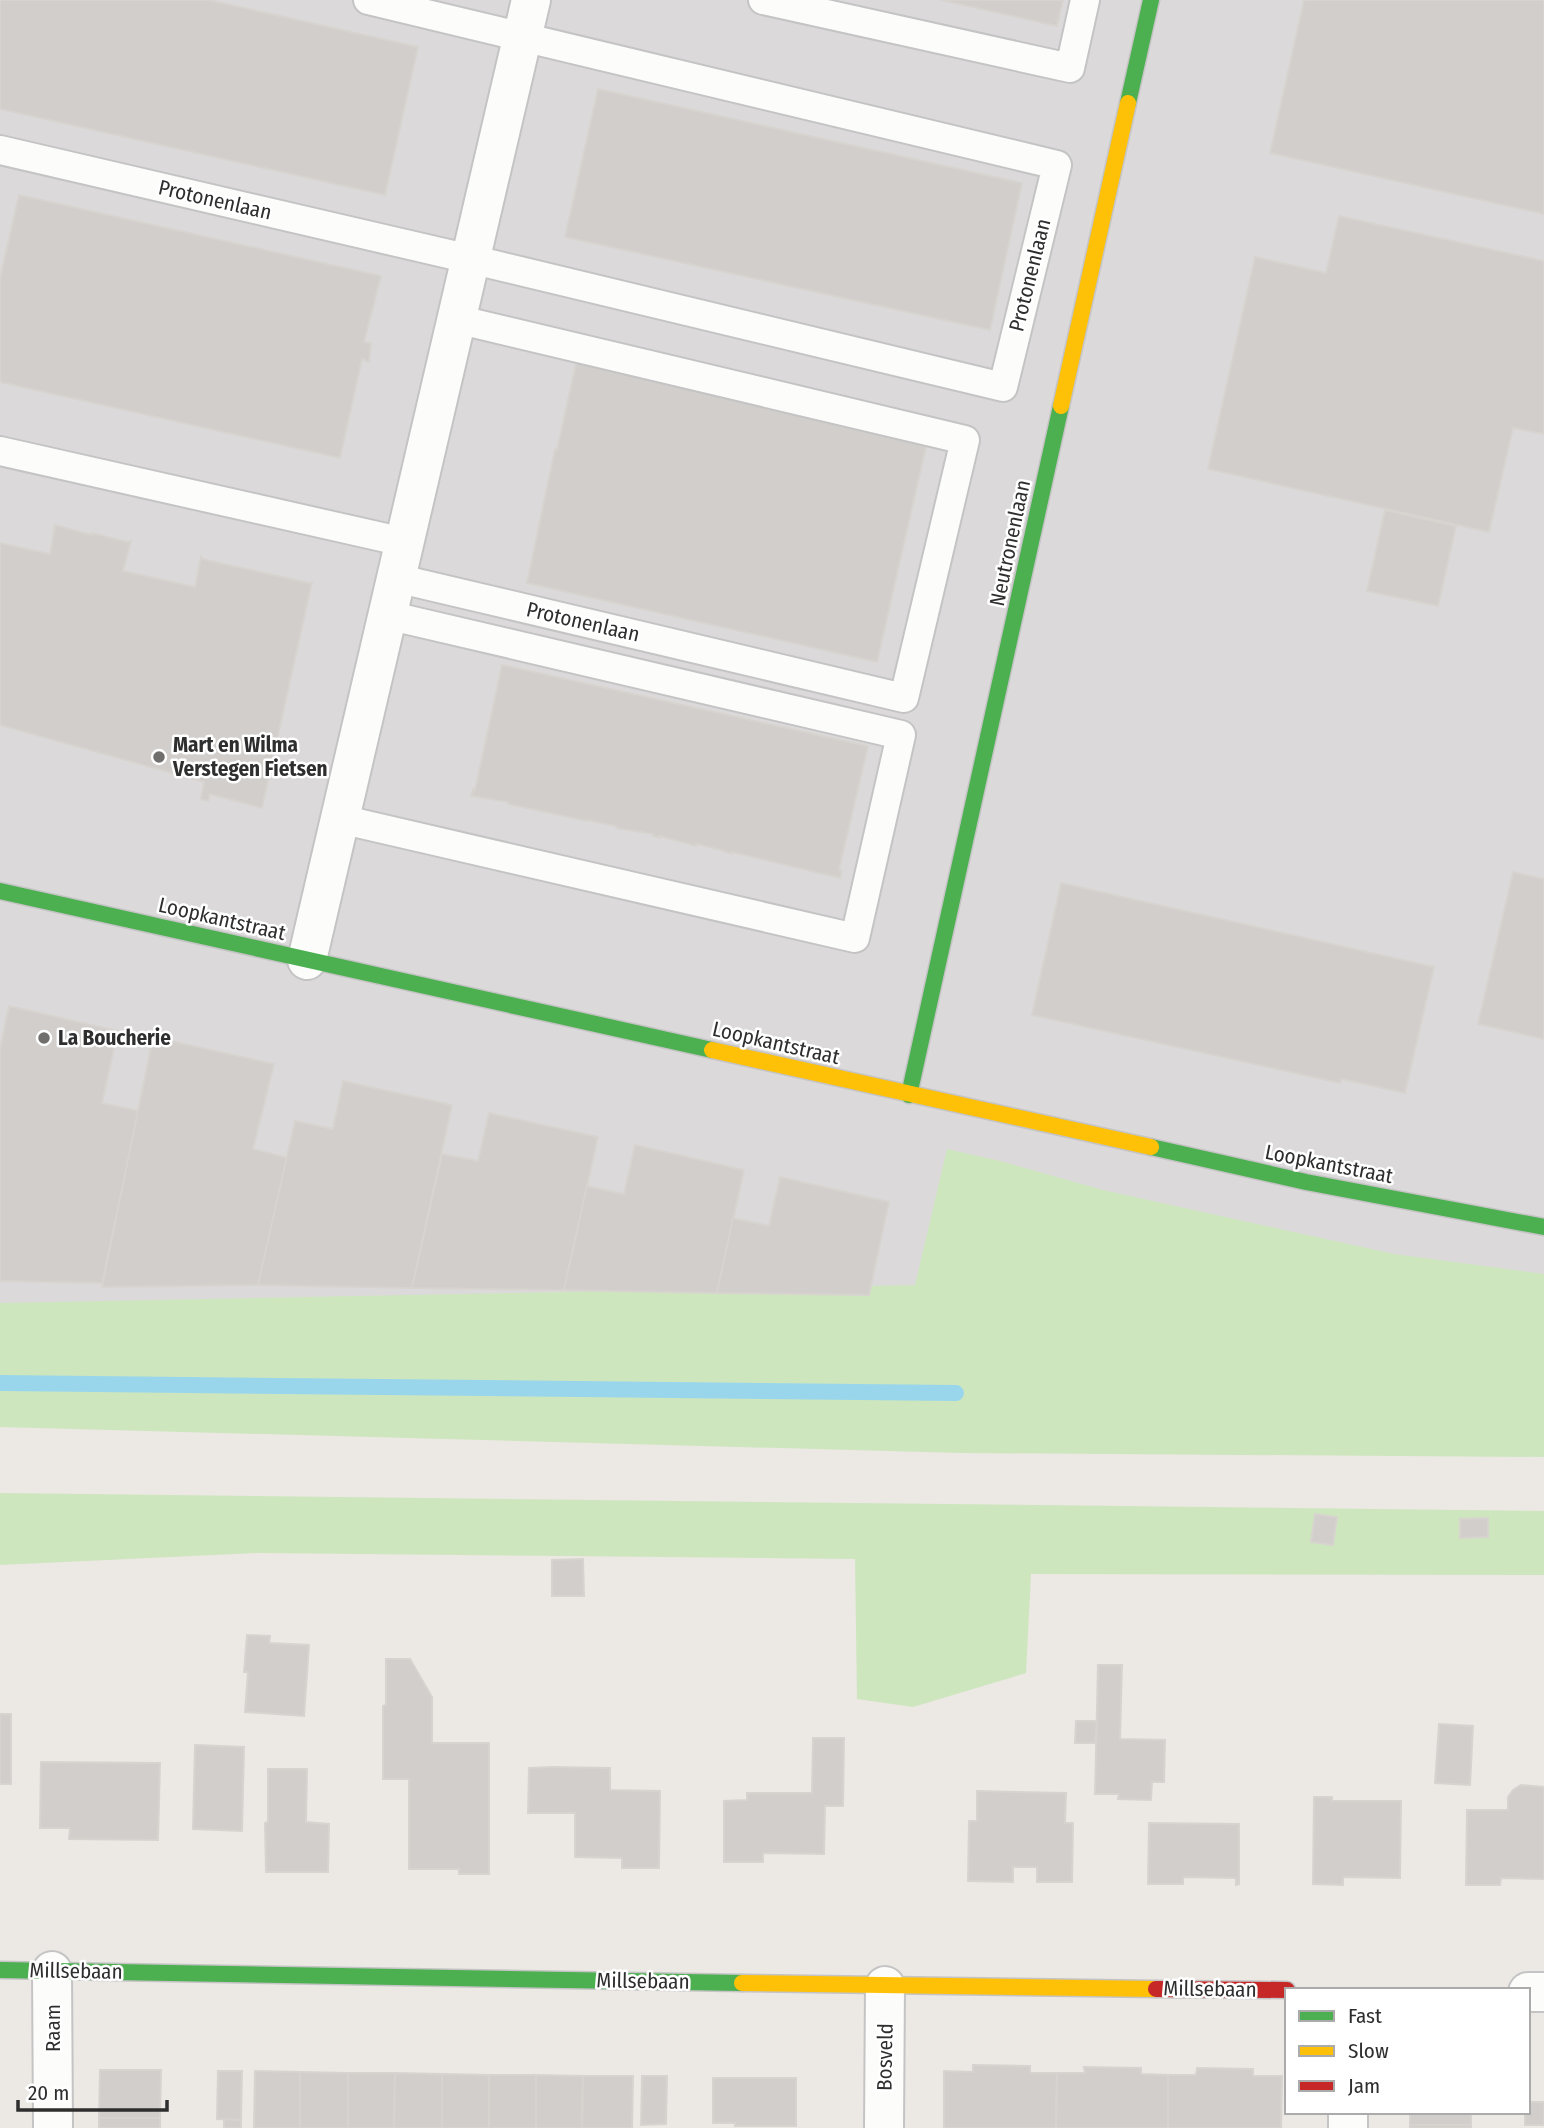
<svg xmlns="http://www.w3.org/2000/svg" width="1544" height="2128" font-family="'Fira Sans Condensed',sans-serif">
<rect width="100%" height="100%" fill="#ece8e4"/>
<path fill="#dcd9db" d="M 0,0 L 1544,0 L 1544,1419 L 0,1361 Z"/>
<g fill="#cee6be">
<path d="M 947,1149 L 1000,1161 L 1103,1190 L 1394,1254 L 1544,1274 L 1544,1457 L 962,1453 L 0,1427 L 0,1303 L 915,1285 Z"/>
<path d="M 0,1493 L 1544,1511 L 1544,1575 L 1031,1574 L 1026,1673 L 913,1707 L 857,1699 L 855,1559 L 258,1553 L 0,1565 Z"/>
</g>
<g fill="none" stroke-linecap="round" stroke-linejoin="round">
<path stroke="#99d6ec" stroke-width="16" d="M 0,1383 L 956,1393"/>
</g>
<g fill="#d1cecb" stroke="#d7d4d0" stroke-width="2">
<path d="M 0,0 L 209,0 L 418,47 L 385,195 L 0,109 Z"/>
<path d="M 941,0 L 1063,0 L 1057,26 Z"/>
<path d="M 1304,0 L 1544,0 L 1544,214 L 1270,153 Z"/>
<path d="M 598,89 L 1022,183 L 990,330 L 565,237 Z"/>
<path d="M 19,195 L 381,276 L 364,342 L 371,343 L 369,362 L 362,359 L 340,458 L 0,382 L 0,278 Z"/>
<path d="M 1339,216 L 1544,261 L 1544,434 L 1513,428 L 1489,532 L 1208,469 L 1255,257 L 1326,273 Z"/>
<path d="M 577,359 L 928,438 L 877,662 L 527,583 L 555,449 L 557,450 Z"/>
<path d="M 1385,510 L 1456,526 L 1438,606 L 1367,591 Z"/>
<path d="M 55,525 L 92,535 L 92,533 L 128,542 L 131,541 L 123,571 L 195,587 L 201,557 L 203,559 L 237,567 L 239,566 L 238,567 L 309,583 L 312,582 L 262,808 L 210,794 L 208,801 L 201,799 L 204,782 L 0,725 L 0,543 L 50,554 Z"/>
<path d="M 502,665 L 868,746 L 839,870 L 842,871 L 840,878 L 732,852 L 732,854 L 725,852 L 725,851 L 696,844 L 696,846 L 660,836 L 660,838 L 653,836 L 653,834 L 616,828 L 616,826 L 587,820 L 587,821 L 508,804 L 508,802 L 471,796 L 473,789 L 475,790 Z"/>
<path d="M 1513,872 L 1544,879 L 1544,1039 L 1478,1024 Z"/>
<path d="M 1061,883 L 1434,967 L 1405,1093 L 1341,1079 L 1340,1083 L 1032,1015 Z"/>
<path d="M 9,1006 L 118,1031 L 102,1103 L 139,1111 L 102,1283 L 0,1281 L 0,1049 Z"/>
<path d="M 153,1037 L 274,1064 L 253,1149 L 288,1158 L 258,1285 L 102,1287 Z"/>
<path d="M 343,1081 L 452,1105 L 412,1288 L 258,1285 L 295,1121 L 333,1129 Z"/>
<path d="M 489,1113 L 598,1137 L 564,1290 L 412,1288 L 442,1154 L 478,1161 Z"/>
<path d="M 635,1145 L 744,1170 L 717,1293 L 564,1290 L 587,1186 L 624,1194 Z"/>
<path d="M 780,1177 L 889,1202 L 869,1295 L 717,1293 L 733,1218 L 769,1226 Z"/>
<path d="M 1315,1514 L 1337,1517 L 1333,1545 L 1311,1542 Z"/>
<path d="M 1488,1518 L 1488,1537 L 1460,1538 L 1460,1519 Z"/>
<path d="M 583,1559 L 584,1596 L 552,1596 L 552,1560 Z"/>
<path d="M 247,1635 L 270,1636 L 269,1643 L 309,1645 L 304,1716 L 245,1712 L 248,1672 L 244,1672 Z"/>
<path d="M 386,1659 L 410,1659 L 432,1697 L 432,1743 L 489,1743 L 489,1874 L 459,1874 L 459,1869 L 409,1869 L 409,1779 L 383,1779 L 383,1706 L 386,1705 Z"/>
<path d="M 1098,1665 L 1122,1665 L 1120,1739 L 1165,1740 L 1164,1782 L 1152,1782 L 1151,1800 L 1118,1799 L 1119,1794 L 1095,1794 Z"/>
<rect x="0" y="1714" width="11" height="70"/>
<path d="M 1076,1721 L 1097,1721 L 1095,1743 L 1075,1743 Z"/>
<path d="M 1439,1724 L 1473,1726 L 1470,1785 L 1435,1783 Z"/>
<path d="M 813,1738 L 844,1738 L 843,1806 L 825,1806 L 824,1854 L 763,1853 L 763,1862 L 724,1862 L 724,1801 L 747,1800 L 747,1793 L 812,1793 Z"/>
<path d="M 195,1745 L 244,1747 L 242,1831 L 193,1829 Z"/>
<path d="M 41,1762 L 160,1763 L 158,1840 L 69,1839 L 70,1828 L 40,1828 Z"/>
<path d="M 552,1767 L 610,1768 L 610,1790 L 660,1791 L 659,1868 L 622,1868 L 622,1858 L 575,1857 L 575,1813 L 528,1813 L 529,1768 Z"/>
<path d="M 268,1769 L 307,1769 L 306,1822 L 329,1824 L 328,1872 L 266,1872 L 265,1823 L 268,1822 Z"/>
<path d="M 1521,1785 L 1544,1787 L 1544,1879 L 1501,1878 L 1500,1885 L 1466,1885 L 1467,1810 L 1508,1810 L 1508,1797 L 1513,1790 Z"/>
<path d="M 977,1791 L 1066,1793 L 1065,1823 L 1073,1823 L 1072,1882 L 1037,1882 L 1037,1867 L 1013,1867 L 1013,1882 L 968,1881 L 969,1821 L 977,1821 Z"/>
<path d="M 1314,1797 L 1332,1797 L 1332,1801 L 1401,1801 L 1400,1878 L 1343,1877 L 1343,1885 L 1313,1884 Z"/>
<path d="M 1149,1823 L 1239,1824 L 1239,1884 L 1236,1885 L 1236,1878 L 1183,1877 L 1183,1884 L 1148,1884 Z"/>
<path d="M 973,2065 L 1030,2066 L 1030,2073 L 1057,2073 L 1056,2128 L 944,2128 L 944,2071 L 973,2072 Z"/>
<path d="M 1084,2067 L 1141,2068 L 1141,2074 L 1168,2075 L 1168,2128 L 1056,2128 L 1057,2073 L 1085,2073 Z"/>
<path d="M 1197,2068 L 1253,2069 L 1253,2076 L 1282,2076 L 1281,2128 L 1168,2128 L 1168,2075 L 1196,2075 Z"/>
<path d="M 100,2070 L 161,2070 L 160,2118 L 99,2118 Z"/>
<path d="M 218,2071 L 242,2071 L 241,2120 L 217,2119 Z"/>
<path d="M 255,2071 L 300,2072 L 300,2128 L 254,2128 Z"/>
<path d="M 300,2072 L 348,2073 L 348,2128 L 300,2128 Z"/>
<path d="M 348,2073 L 395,2073 L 394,2128 L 348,2128 Z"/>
<path d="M 395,2073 L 442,2074 L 442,2128 L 394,2128 Z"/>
<path d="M 442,2074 L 489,2075 L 489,2128 L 442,2128 Z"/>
<rect x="489" y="2075" width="47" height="53"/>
<path d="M 536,2075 L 583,2076 L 582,2128 L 536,2128 Z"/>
<path d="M 583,2076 L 633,2076 L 632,2128 L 582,2128 Z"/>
<path d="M 642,2076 L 667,2076 L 666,2124 L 641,2125 Z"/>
<path d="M 713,2078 L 796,2078 L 796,2126 L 735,2126 L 735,2123 L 713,2123 Z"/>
<path d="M 1528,2102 L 1544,2102 L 1544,2125 L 1525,2125 L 1525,2112 L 1528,2112 Z"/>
<rect x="1410" y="2112" width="61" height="13"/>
<rect x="99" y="2118" width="61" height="10"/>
<path d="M 224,2119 L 241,2120 L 241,2128 L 224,2128 Z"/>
<rect x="1410" y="2125" width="61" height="3"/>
</g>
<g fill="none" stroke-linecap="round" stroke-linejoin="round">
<g stroke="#c5c4c5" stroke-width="32">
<g id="lane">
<path d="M 763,0 L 1070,68 L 1085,0"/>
<path d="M 0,150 L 470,259 L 1003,387 L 1057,165 L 368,0"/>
<path d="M 0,451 L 404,542"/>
<path d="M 396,578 L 904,698 L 965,440 L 456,319"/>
<path d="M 340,819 L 855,938 L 901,735 L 387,615"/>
</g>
</g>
<g stroke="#c5c4c5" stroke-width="42">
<g id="street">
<path d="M 307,960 L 531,0"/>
<path d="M 52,1971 L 53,2128"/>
<path d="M 1528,1992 L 1544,1992"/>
<path d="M 884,2128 L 885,1986"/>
<path d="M 1348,2128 L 1348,2112"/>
</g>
</g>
<g stroke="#c5c4c5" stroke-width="19">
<g id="fast">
<path d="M 1128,103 L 1151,0"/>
<path d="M 0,891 L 712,1050"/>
<path d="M 909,1095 L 1061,406"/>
<path d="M 1151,1147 L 1306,1182 L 1544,1227"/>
<path d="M 0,1970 L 742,1983"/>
</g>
</g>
<g stroke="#c5c4c5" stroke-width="19">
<g id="slow">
<path d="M 1061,406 L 1128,103"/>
<path d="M 712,1050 L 1151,1147"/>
<path d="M 742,1983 L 1156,1989"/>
</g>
</g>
<g stroke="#c5c4c5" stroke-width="19">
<path id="jam" d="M 1156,1989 L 1287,1990"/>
</g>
<use href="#lane" stroke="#fcfcfb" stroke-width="28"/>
<use href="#street" stroke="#fcfcfb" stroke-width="38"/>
<use href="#fast" stroke="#4caf50" stroke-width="16"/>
<use href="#slow" stroke="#ffc107" stroke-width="16"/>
<use href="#jam" stroke="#c62828" stroke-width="16"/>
</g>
<g fill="#706f6e" stroke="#fff" stroke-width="2.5">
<circle cx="159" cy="757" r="7"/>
<circle cx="44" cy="1038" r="7"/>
</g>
<g text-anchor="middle" stroke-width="5" stroke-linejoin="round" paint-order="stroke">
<g font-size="21" fill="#2e2e2e" stroke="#fff">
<text transform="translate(215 200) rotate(13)" y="7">Protonenlaan</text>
<text transform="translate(1030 275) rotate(-76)" y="7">Protonenlaan</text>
<text transform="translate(1010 543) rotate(-78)" y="7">Neutronenlaan</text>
<text transform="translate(583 622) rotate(13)" y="7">Protonenlaan</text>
<text transform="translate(222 919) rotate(13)" y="7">Loopkantstraat</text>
<text transform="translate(776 1043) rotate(13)" y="7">Loopkantstraat</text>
<text transform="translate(1329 1164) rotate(11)" y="7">Loopkantstraat</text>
<text transform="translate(76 1971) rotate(1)" y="7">Millsebaan</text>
<text transform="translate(643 1981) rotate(1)" y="7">Millsebaan</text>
<text transform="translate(1210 1989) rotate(1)" y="7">Millsebaan</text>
<text transform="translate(53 2028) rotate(-90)" y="7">Raam</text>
<text transform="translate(885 2057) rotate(-89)" y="7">Bosveld</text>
</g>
<g font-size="21" font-weight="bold" fill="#2e2e2e" stroke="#fff" text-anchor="start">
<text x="173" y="752">Mart en Wilma<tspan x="173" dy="24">Verstegen Fietsen</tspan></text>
<text x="58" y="1045">La Boucherie</text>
</g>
</g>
<rect x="1285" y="1988" width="245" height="126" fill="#ffffff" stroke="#ababab" stroke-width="2"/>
<rect x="1299" y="2011" width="35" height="10" fill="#4caf50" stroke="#ababab" stroke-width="2"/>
<text x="1348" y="2023" font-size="21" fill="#2e2e2e">Fast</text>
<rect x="1299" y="2046" width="35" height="10" fill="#ffc107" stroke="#ababab" stroke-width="2"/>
<text x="1348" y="2058" font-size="21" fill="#2e2e2e">Slow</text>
<rect x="1299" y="2081" width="35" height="10" fill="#c62828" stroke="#ababab" stroke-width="2"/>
<text x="1348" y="2093" font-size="21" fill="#2e2e2e">Jam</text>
<path d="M18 2100v10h149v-10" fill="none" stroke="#2e2e2e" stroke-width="3.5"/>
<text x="28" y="2100" font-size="21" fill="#2e2e2e" stroke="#ffffff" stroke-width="5" paint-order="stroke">20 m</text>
</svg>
